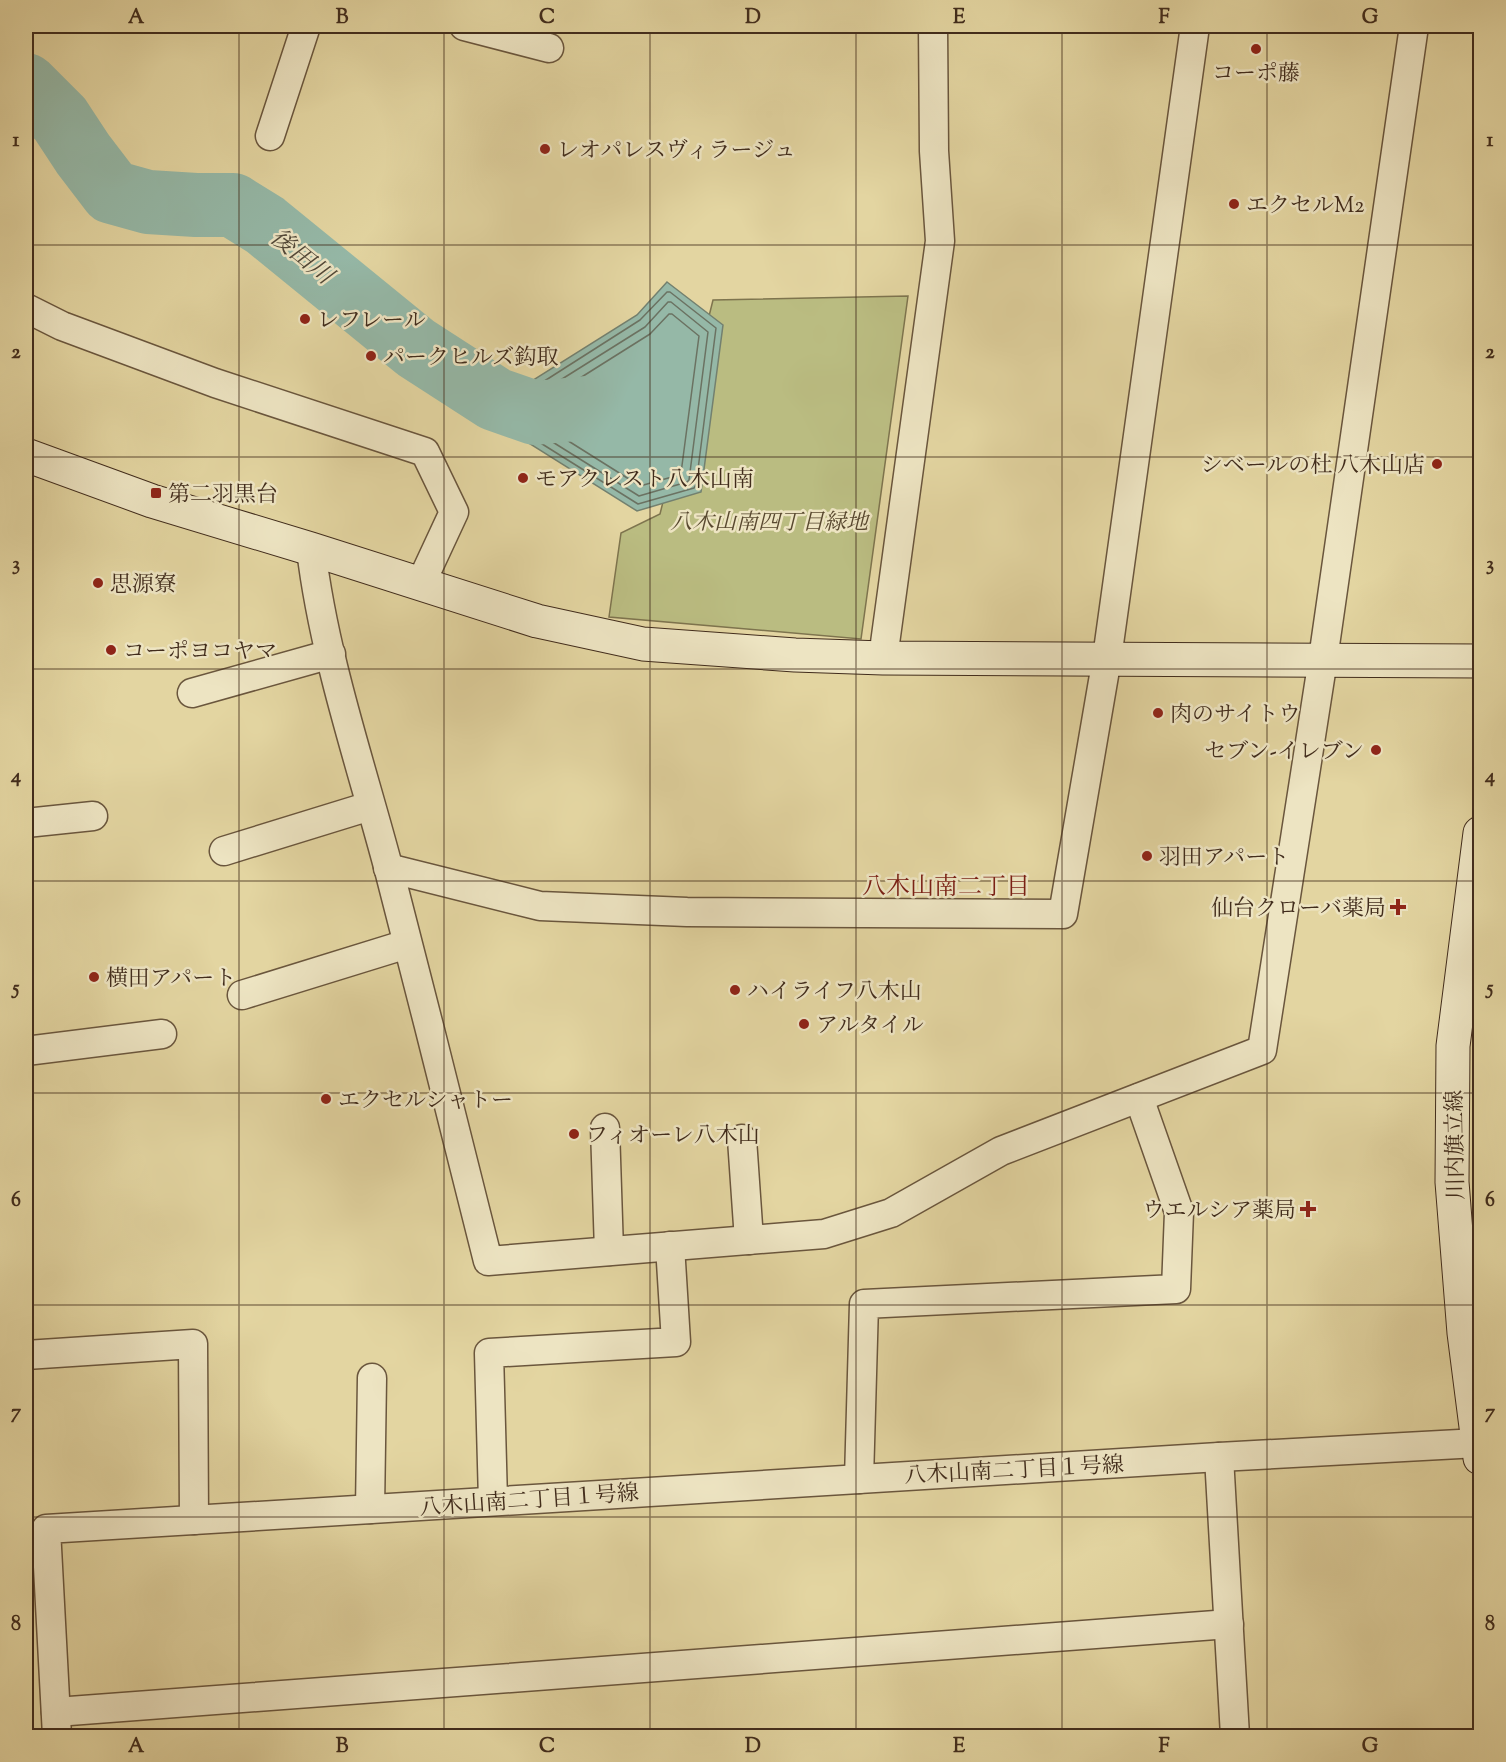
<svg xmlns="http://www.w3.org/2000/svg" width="1506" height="1762" font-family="'Sorts Mill Goudy','Noto Serif JP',serif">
<rect width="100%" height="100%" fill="#e3d5a1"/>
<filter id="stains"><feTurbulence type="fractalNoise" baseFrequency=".00333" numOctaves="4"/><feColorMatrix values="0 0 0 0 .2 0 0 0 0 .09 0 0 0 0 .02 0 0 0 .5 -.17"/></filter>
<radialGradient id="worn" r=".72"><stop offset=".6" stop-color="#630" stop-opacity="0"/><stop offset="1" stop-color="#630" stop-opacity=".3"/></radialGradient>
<path fill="#babc81" stroke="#7e744e" stroke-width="1.5" d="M 908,296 L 861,639 L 609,617 L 621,533 L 660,514 L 713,300 Z"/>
<path fill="#95b8a7" stroke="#73806f" stroke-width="1.5" d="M 667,282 L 723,325 L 701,492 L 637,511 L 511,432 L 487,409 L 637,315 Z"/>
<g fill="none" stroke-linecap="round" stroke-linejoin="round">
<g stroke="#6b7262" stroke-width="1.5">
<path d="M 667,292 L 670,292 L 716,328 L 696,485 L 694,488 L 638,504 L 515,427 L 499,410 L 640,320 Z"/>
<path d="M 668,302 L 671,302 L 708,332 L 689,480 L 687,482 L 639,496 L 519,421 L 511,411 L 645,327 Z"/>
<path d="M 669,314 L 672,314 L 699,336 L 681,473 L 679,475 L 640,486 L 527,415 L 526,412 L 650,334 Z"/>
</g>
<path stroke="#95b8a7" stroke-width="64" d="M 26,85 L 60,119 L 83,154 L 112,192 L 148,202 L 196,205 L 233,205 L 265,225 L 416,348 L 495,399 L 535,413 L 586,408"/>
<g stroke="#6a563d" stroke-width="31">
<g id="street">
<path d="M 464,26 L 549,48"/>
<path d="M 270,136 L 306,26"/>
<path d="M 26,308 L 62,326 L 215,383 L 425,452 L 454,512 L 421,583"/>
<path d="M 311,549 C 324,658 361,764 389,870 C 423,1000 455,1131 488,1261 L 824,1234 L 891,1213 L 1001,1151 L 1262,1050 L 1323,659 L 1414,26"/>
<path d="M 883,658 L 940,241 L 934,151 L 933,26"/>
<path d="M 192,693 L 331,654"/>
<path d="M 26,823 L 93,816"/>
<path d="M 224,851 L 370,806"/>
<path d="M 388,868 L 540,906 L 687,912 L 1063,914 L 1107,658 L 1195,26"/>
<path d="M 242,995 L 407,944"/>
<path d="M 26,1051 L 162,1034"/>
<path d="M 605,1128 L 609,1251"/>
<path d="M 742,1139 L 749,1240"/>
<path d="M 26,1355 L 193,1344 L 194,1520"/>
<path d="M 1219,1457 L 1235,1736"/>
<path d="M 859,1479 L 864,1304 L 1176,1289 L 1179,1212 L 1139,1098"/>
<path d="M 493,1501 L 489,1353 L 676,1342 L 670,1246"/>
<path d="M 370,1509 L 372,1378"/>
<path d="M 56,1712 L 1229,1624"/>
<path d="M 57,1736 L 46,1529 L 1219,1457 L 1478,1443"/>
</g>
</g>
<g stroke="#412c1c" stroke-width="35">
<g id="secondary">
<path d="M 26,455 L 152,501 L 311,549 L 537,621 L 643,644 L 795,655 L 883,658 L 1480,661"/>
<path d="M 1480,833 L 1453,1046 L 1452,1182 L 1464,1333 L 1480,1458"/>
</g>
</g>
<use href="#street" stroke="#ede4c2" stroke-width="28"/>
<use href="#secondary" stroke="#ede4c2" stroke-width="33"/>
</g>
<path fill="none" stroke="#412c1c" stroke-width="1.5" stroke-opacity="0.55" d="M 239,26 L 239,1736M 444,26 L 444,1736M 650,26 L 650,1736M 856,26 L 856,1736M 1062,26 L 1062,1736M 1267,26 L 1267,1736M 26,245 L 1480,245M 26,457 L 1480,457M 26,669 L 1480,669M 26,881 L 1480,881M 26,1093 L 1480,1093M 26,1305 L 1480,1305M 26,1517 L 1480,1517"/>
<g fill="#8f2418" stroke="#ede4c2" stroke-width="2">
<circle cx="1256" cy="49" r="6"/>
<circle cx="545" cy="149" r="6"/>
<circle cx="1234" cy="204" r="6"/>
<circle cx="305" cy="319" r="6"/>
<circle cx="371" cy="356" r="6"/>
<circle cx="1437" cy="464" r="6"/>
<circle cx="523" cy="478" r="6"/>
<rect x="150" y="487" width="12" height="12" rx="3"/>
<circle cx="98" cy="583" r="6"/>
<circle cx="111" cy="650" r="6"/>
<circle cx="1158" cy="713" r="6"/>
<circle cx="1376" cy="750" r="6"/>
<circle cx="1147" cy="856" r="6"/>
<path d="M1395 898h6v6h6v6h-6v6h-6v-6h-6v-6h6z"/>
<circle cx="94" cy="977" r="6"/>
<circle cx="735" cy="990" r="6"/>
<circle cx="804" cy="1024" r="6"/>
<circle cx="326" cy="1099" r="6"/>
<circle cx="574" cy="1134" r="6"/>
<path d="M1305 1200h6v6h6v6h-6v6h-6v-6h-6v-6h6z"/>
</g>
<g text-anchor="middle" stroke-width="5" stroke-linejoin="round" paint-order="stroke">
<g font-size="22" fill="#412c1c" stroke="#ede4c2" text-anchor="start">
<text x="1256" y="80" text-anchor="middle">コーポ藤</text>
<text x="557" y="157">レオパレスヴィラージュ</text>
<text x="1246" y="212">エクセルM2</text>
<text x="317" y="327">レフレール</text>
<text x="383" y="364">パークヒルズ鈎取</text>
<text x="1425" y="472" text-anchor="end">シベールの杜 八木山店</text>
<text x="535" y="486">モアクレスト八木山南</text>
<text x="168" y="501">第二羽黒台</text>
<text x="110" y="591">思源寮</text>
<text x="123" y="658">コーポヨコヤマ</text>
<text x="1170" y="721">肉のサイトウ</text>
<text x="1364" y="758" text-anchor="end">セブン-イレブン</text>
<text x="1159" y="864">羽田アパート</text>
<text x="1386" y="915" text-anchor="end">仙台クローバ薬局</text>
<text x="106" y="985">横田アパート</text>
<text x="747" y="998">ハイライフ八木山</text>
<text x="816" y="1032">アルタイル</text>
<text x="338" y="1107">エクセルシャトー</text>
<text x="586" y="1142">フィオーレ八木山</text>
<text x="1296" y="1217" text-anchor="end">ウエルシア薬局</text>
</g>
<g font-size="22" font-style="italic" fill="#594930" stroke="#ede4c2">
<text x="769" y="529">八木山南四丁目緑地</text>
</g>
<g font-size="22" fill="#412c1c" stroke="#ede4c2">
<text transform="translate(1454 1145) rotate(-91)" y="8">川内旗立線</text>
<text transform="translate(1014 1469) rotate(-3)" y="8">八木山南二丁目１号線</text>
<text transform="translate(529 1499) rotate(-4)" y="8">八木山南二丁目１号線</text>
</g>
<g font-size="24" font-style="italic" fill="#524838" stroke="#ede4c2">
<text transform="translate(302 256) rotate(39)" y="8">後田川</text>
</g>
<g font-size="24" fill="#7a1f14" stroke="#ede4c2">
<text x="946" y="894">八木山南二丁目</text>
</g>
</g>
<rect width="1506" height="1762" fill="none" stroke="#e3d5a1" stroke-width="66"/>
<rect x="33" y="33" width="1440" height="1696" fill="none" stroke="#412c1c" stroke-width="2"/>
<g font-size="20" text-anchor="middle" font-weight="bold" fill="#412c1c">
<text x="136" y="23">A</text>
<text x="342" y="23">B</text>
<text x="547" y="23">C</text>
<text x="753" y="23">D</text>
<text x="959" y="23">E</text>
<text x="1164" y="23">F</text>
<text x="1370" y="23">G</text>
<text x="16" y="146">1</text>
<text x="1490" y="146">1</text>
<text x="16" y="358">2</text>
<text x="1490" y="358">2</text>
<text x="16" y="570">3</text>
<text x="1490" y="570">3</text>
<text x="16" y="782">4</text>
<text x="1490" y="782">4</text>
<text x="16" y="994">5</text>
<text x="1490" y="994">5</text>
<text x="16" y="1206">6</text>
<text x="1490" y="1206">6</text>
<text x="16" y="1418">7</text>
<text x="1490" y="1418">7</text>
<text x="16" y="1630">8</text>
<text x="1490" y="1630">8</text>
<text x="136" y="1752">A</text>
<text x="342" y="1752">B</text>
<text x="547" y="1752">C</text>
<text x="753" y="1752">D</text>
<text x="959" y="1752">E</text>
<text x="1164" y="1752">F</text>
<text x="1370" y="1752">G</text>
</g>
<rect width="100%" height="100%" filter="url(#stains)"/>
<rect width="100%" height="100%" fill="url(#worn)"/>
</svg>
